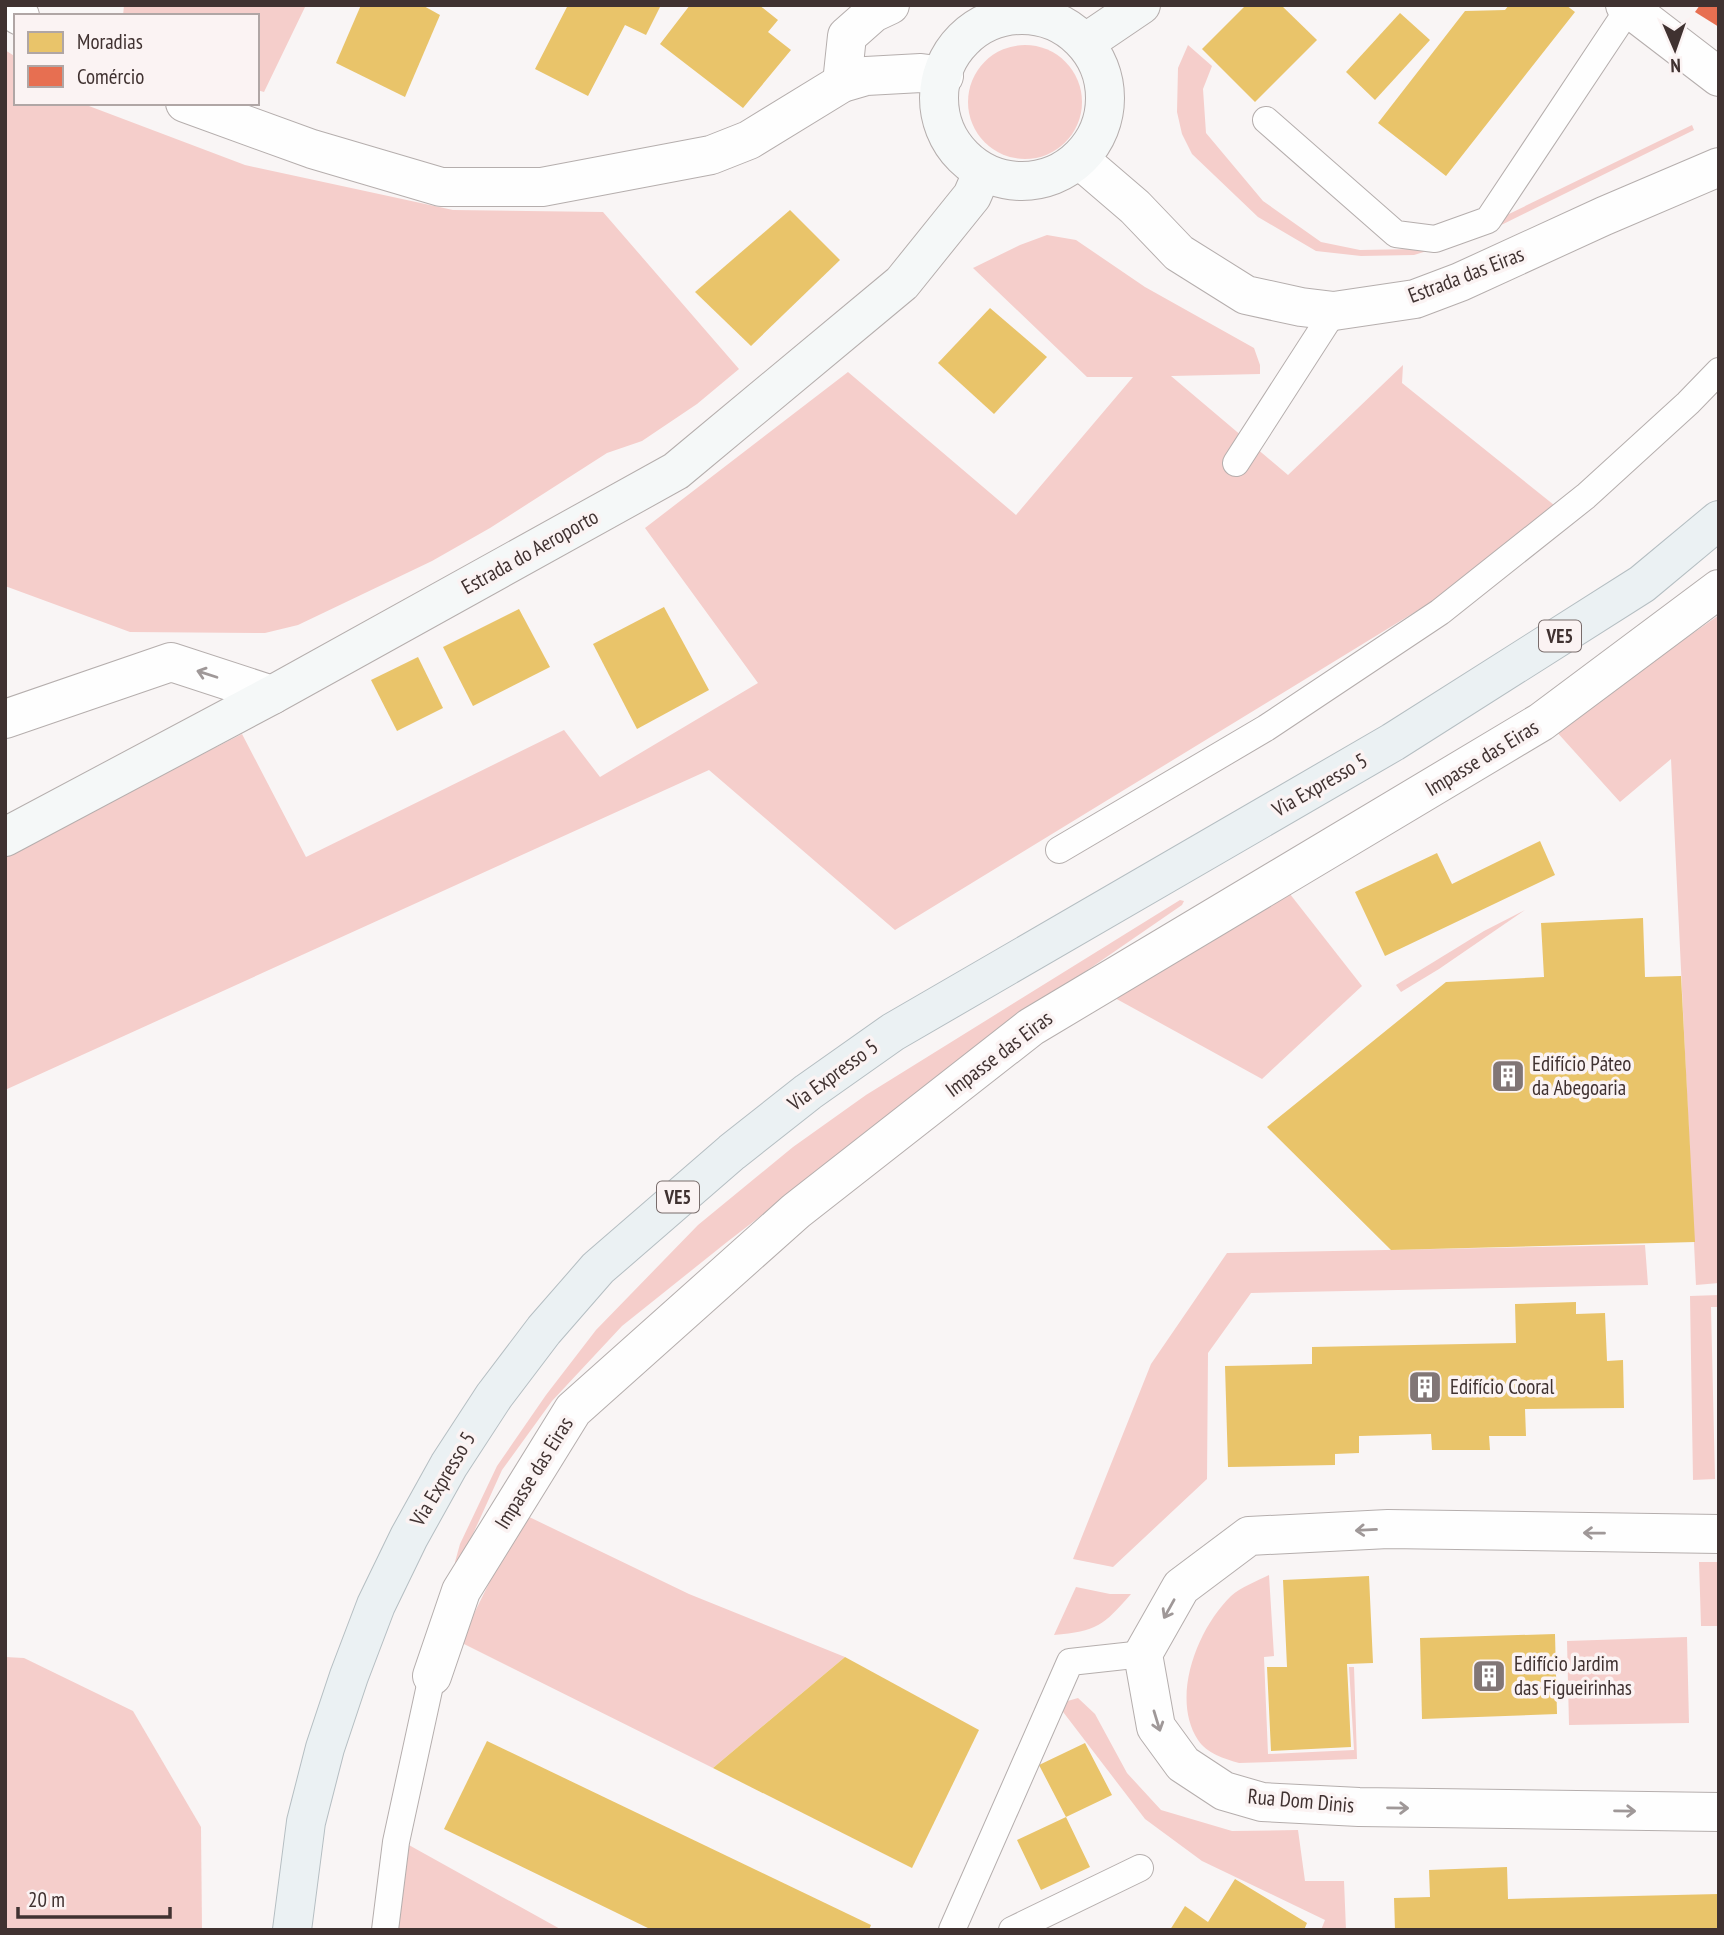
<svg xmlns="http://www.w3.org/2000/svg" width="1724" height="1935" font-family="'PT Sans Narrow',sans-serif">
<rect width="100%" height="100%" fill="#f9f5f5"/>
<g fill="#f5cecb">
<path d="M 124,5 L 306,5 L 264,92 L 257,90 L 257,16 L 123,16 Z"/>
<path d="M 1188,45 L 1212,66 L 1203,89 L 1206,133 L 1263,201 L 1321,242 L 1360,250 L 1414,249 L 1482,227 L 1692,125 L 1694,130 L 1485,233 L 1414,255 L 1361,256 L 1316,251 L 1258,217 L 1192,154 L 1182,134 L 1177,112 L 1178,68 Z"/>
<circle cx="1025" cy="102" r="57"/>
<path d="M 5,50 L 16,57 L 16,103 L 81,103 L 245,165 L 453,210 L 603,212 L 739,369 L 697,404 L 642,441 L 607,453 L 490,528 L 432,561 L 298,625 L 265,633 L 130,632 L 5,586 Z"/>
<path d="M 1047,235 L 1076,240 L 1145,287 L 1254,348 L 1260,365 L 1260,374 L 1171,376 L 1288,475 L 1403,365 L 1402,383 L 1554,505 L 1433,601 L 895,930 L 709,770 L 5,1090 L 5,855 L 242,734 L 306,857 L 564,730 L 600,777 L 758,683 L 645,528 L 848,372 L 1016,515 L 1133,377 L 1087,377 L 973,268 L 1020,245 Z"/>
<path d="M 1719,615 L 1719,1283 L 1696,1285 L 1671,759 L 1620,802 L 1555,730 Z"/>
<path d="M 1286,889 L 1362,986 L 1262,1079 L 1113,997 Z"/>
<path d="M 1180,900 L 1184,901 L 1182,905 L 1018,1018 L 727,1242 L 622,1326 L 552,1401 L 502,1470 L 468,1545 L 456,1575 L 455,1562 L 460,1544 L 497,1466 L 546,1395 L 596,1330 L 698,1225 L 793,1147 L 866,1095 Z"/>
<path d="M 1525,910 L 1439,969 L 1401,992 L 1396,985 L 1484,931 Z"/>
<path d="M 1645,1245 L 1648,1285 L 1251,1293 L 1208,1353 L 1207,1479 L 1113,1567 L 1073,1559 L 1151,1364 L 1227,1253 Z"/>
<path d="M 1719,1295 L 1719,1307 L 1711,1307 L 1715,1479 L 1693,1480 L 1690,1296 Z"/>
<path d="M 523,1514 L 689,1594 L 845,1657 L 713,1768 L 460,1642 Z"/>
<path d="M 1699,1562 L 1719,1562 L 1719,1626 L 1701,1626 Z"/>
<path d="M 1269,1575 L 1274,1656 L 1264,1657 L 1268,1754 L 1354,1750 L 1349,1667 L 1354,1667 L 1357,1759 L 1239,1763 C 1225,1759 1206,1753 1198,1740 C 1170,1697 1198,1628 1231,1596 C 1241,1587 1257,1581 1269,1575 Z"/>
<path d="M 1076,1587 L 1110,1594 L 1131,1594 C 1103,1626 1097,1631 1054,1635 Z"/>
<path d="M 1687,1637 L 1689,1723 L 1569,1725 L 1567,1641 Z"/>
<path d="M 5,1657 L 24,1658 L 133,1711 L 201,1827 L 202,1930 L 5,1930 Z"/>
<path d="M 1078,1698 L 1095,1714 L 1127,1773 L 1161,1810 L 1232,1831 L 1298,1830 L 1305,1881 L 1344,1881 L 1346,1930 L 1321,1930 L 1325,1920 L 1202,1861 L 1145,1819 L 1057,1704 Z"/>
<path d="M 400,1840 L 416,1849 L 562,1930 L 394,1930 Z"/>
</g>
<g fill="#e9c46a">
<path d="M 361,5 L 422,5 L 440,15 L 405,97 L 336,63 Z"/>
<path d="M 568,5 L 661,5 L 646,35 L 625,25 L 588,96 L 535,69 Z"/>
<path d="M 690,5 L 759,5 L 778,20 L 768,32 L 791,50 L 743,108 L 660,44 Z"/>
<path d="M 1246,5 L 1281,5 L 1317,40 L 1255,102 L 1202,49 Z"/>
<path d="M 1509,5 L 1566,5 L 1575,12 L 1446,176 L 1378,123 L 1465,11 L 1505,10 Z"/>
<path d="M 1400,13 L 1430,40 L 1375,100 L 1346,72 Z"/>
<path d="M 790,210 L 840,260 L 751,346 L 695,292 Z"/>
<path d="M 990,308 L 1047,357 L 994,414 L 938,363 Z"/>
<path d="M 664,607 L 709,690 L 637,729 L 593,644 Z"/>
<path d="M 519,609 L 550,667 L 473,706 L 443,647 Z"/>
<path d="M 418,657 L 443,708 L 397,731 L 371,680 Z"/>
<path d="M 1540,841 L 1555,875 L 1385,956 L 1355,892 L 1437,853 L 1452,884 Z"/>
<path d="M 1643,918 L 1645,977 L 1681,976 L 1695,1242 L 1391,1250 L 1267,1127 L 1446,982 L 1544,977 L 1541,923 Z"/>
<path d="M 1576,1302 L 1576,1314 L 1605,1313 L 1607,1361 L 1623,1360 L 1624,1408 L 1525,1409 L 1526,1436 L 1489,1436 L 1490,1450 L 1432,1450 L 1431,1434 L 1359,1436 L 1359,1453 L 1335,1454 L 1335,1465 L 1228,1467 L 1225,1366 L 1312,1364 L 1312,1347 L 1516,1343 L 1515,1304 Z"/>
<path d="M 1369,1576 L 1373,1663 L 1347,1664 L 1351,1747 L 1271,1751 L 1267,1667 L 1287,1667 L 1283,1580 Z"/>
<path d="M 1555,1634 L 1557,1714 L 1422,1719 L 1420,1638 Z"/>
<path d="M 845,1657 L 979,1730 L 912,1868 L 713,1768 Z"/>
<path d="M 487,1741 L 871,1925 L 869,1930 L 652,1930 L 444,1829 Z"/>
<path d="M 1085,1743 L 1112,1795 L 1066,1817 L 1090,1867 L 1041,1890 L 1017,1840 L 1066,1817 L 1039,1765 Z"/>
<path d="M 1507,1867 L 1508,1899 L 1719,1894 L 1719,1930 L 1395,1930 L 1394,1898 L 1430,1897 L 1429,1870 Z"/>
<path d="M 1235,1879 L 1307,1923 L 1304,1930 L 1170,1930 L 1185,1906 L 1208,1922 Z"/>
</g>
<path fill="#e76f51" d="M 1700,5 L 1719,5 L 1719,27 L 1695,12 Z"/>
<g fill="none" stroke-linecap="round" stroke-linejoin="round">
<g stroke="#b5aead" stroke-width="28">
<g id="service">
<path d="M 1266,120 L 1396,234 L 1435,239 L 1488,220 L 1629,8"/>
<path d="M 1236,463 L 1334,311"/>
<path d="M 1059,850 L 1266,728 L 1440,612 L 1586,496 L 1688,403 L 1719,371"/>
<path d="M 385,1930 L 396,1842 L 432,1676"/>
<path d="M 952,1930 L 1070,1662 L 1143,1654"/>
<path d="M 1012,1930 L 1140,1868"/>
</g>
</g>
<g stroke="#b5aead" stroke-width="40">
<g id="minor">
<path d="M 1625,5 L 1719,77"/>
<path d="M 5,719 L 171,662 L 272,695"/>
<path d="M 1719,1534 L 1388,1529 L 1249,1536 L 1181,1587 L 1143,1654 L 1156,1727 L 1183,1764 L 1224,1791 L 1262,1802 L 1359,1807 L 1719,1812"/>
<path d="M 432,1676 L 461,1591 L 573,1410 L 796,1211 L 1031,1027 L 1541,722 L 1719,589"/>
</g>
</g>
<g stroke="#b5aead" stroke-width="40">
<g id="tertiary">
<path d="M 5,6 L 20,16"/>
<path d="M 842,83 L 847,36 L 873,13 L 890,5"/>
<path d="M 185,103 L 312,149 L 441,187 L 542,187 L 711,155 L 749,140 L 842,83 L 866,76 L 921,73 L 944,76"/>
<path d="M 1079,159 L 1135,207 L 1179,253 L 1246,295 L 1301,307 L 1334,311 L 1415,299 L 1460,282 L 1604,216 L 1719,167"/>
</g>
</g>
<g stroke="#b5aead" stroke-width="40">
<g id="secondary">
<circle cx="1022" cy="98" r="83"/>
<path d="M 1085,43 L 1141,5"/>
<path d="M 5,837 L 272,695 L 676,471 L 902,283 L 972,196 L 982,173"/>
</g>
</g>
<g stroke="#b5bec2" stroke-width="40">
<path id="primary" d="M 292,1930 L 306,1822 L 325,1748 L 349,1676 L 376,1605 L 409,1537 L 449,1465 L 494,1396 L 544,1330 L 598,1268 L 732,1152 L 808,1092 L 893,1032 L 1393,742 L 1642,584 L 1719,520"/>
</g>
<use href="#service" stroke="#fefefe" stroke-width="26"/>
<use href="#minor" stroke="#fefefe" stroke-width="38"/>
<use href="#tertiary" stroke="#fefefe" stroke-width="38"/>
<use href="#secondary" stroke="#f5f8f8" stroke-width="38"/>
<use href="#primary" stroke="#ebf1f3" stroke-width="38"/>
</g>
<defs><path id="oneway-shaft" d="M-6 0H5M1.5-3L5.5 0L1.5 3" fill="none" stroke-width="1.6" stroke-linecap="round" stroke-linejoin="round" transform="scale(1.75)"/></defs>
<g stroke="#9f9898">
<use href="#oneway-shaft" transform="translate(207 674) rotate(-162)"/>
<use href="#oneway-shaft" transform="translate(1366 1530) rotate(177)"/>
<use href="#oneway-shaft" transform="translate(1594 1533) rotate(-179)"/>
<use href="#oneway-shaft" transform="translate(1169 1609) rotate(119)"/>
<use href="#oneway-shaft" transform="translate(1157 1721) rotate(73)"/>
<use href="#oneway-shaft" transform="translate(1398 1808) rotate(1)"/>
<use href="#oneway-shaft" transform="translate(1625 1811) rotate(1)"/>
</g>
<defs>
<g id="building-square" transform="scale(1.75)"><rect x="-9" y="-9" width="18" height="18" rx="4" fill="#817676" stroke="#fbf3f3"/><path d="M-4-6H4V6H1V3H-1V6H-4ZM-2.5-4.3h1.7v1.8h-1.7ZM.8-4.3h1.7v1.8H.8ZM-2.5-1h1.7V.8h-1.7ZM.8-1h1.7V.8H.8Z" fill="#fff"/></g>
</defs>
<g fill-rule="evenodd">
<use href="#building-square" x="1508" y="1076"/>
<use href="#building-square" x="1425" y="1387"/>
<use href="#building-square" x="1489" y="1676"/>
</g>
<g text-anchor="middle" stroke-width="7" stroke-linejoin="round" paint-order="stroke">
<g fill="#fbf3f3" stroke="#786c6b" stroke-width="2">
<rect x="1539" y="620.5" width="42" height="31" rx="5"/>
<rect x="657" y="1181.5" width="42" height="31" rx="5"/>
</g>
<g font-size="19" font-weight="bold" fill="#403231">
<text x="1560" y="643">VE5</text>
<text x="678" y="1204">VE5</text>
</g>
<g font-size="21" fill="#403231" stroke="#fbf3f3">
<text transform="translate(1466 275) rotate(-21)" y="7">Estrada das Eiras</text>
<text transform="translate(530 552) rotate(-29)" y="7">Estrada do Aeroporto</text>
<text transform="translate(1482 758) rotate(-31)" y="7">Impasse das Eiras</text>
<text transform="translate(1320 785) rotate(-30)" y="7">Via Expresso 5</text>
<text transform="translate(999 1054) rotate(-37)" y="7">Impasse das Eiras</text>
<text transform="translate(833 1075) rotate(-36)" y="7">Via Expresso 5</text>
<text transform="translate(534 1473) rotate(-58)" y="7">Impasse das Eiras</text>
<text transform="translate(443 1479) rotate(-59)" y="7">Via Expresso 5</text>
<text transform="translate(1301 1801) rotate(5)" y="7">Rua Dom Dinis</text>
</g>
<g font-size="21" fill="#403231" stroke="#fbf3f3" text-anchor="start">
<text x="1532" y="1071">Edifício Páteo<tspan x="1532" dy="24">da Abegoaria</tspan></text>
<text x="1450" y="1394">Edifício Cooral</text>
<text x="1514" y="1671">Edifício Jardim<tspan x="1514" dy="24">das Figueirinhas</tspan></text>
</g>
</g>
<rect width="1724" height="1935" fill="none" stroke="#403231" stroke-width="14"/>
<rect x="14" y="14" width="245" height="91" fill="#fbf3f3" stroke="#b0a6a5" stroke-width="2"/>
<rect x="28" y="32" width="35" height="21" fill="#e9c46a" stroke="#b0a6a5" stroke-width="2"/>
<text x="77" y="49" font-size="21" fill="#403231">Moradias</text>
<rect x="28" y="66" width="35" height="21" fill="#e76f51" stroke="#b0a6a5" stroke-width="2"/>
<text x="77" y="84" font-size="21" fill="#403231">Comércio</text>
<g transform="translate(1675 49) rotate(178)" stroke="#fbf3f3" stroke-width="5" paint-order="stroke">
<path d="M0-5L12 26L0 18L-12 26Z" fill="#403231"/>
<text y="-10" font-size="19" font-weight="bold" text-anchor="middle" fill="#403231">N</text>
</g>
<path d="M18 1907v10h152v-10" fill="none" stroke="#403231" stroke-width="3.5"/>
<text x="28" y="1907" font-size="21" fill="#403231" stroke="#fbf3f3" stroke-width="5" paint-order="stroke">20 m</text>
</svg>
